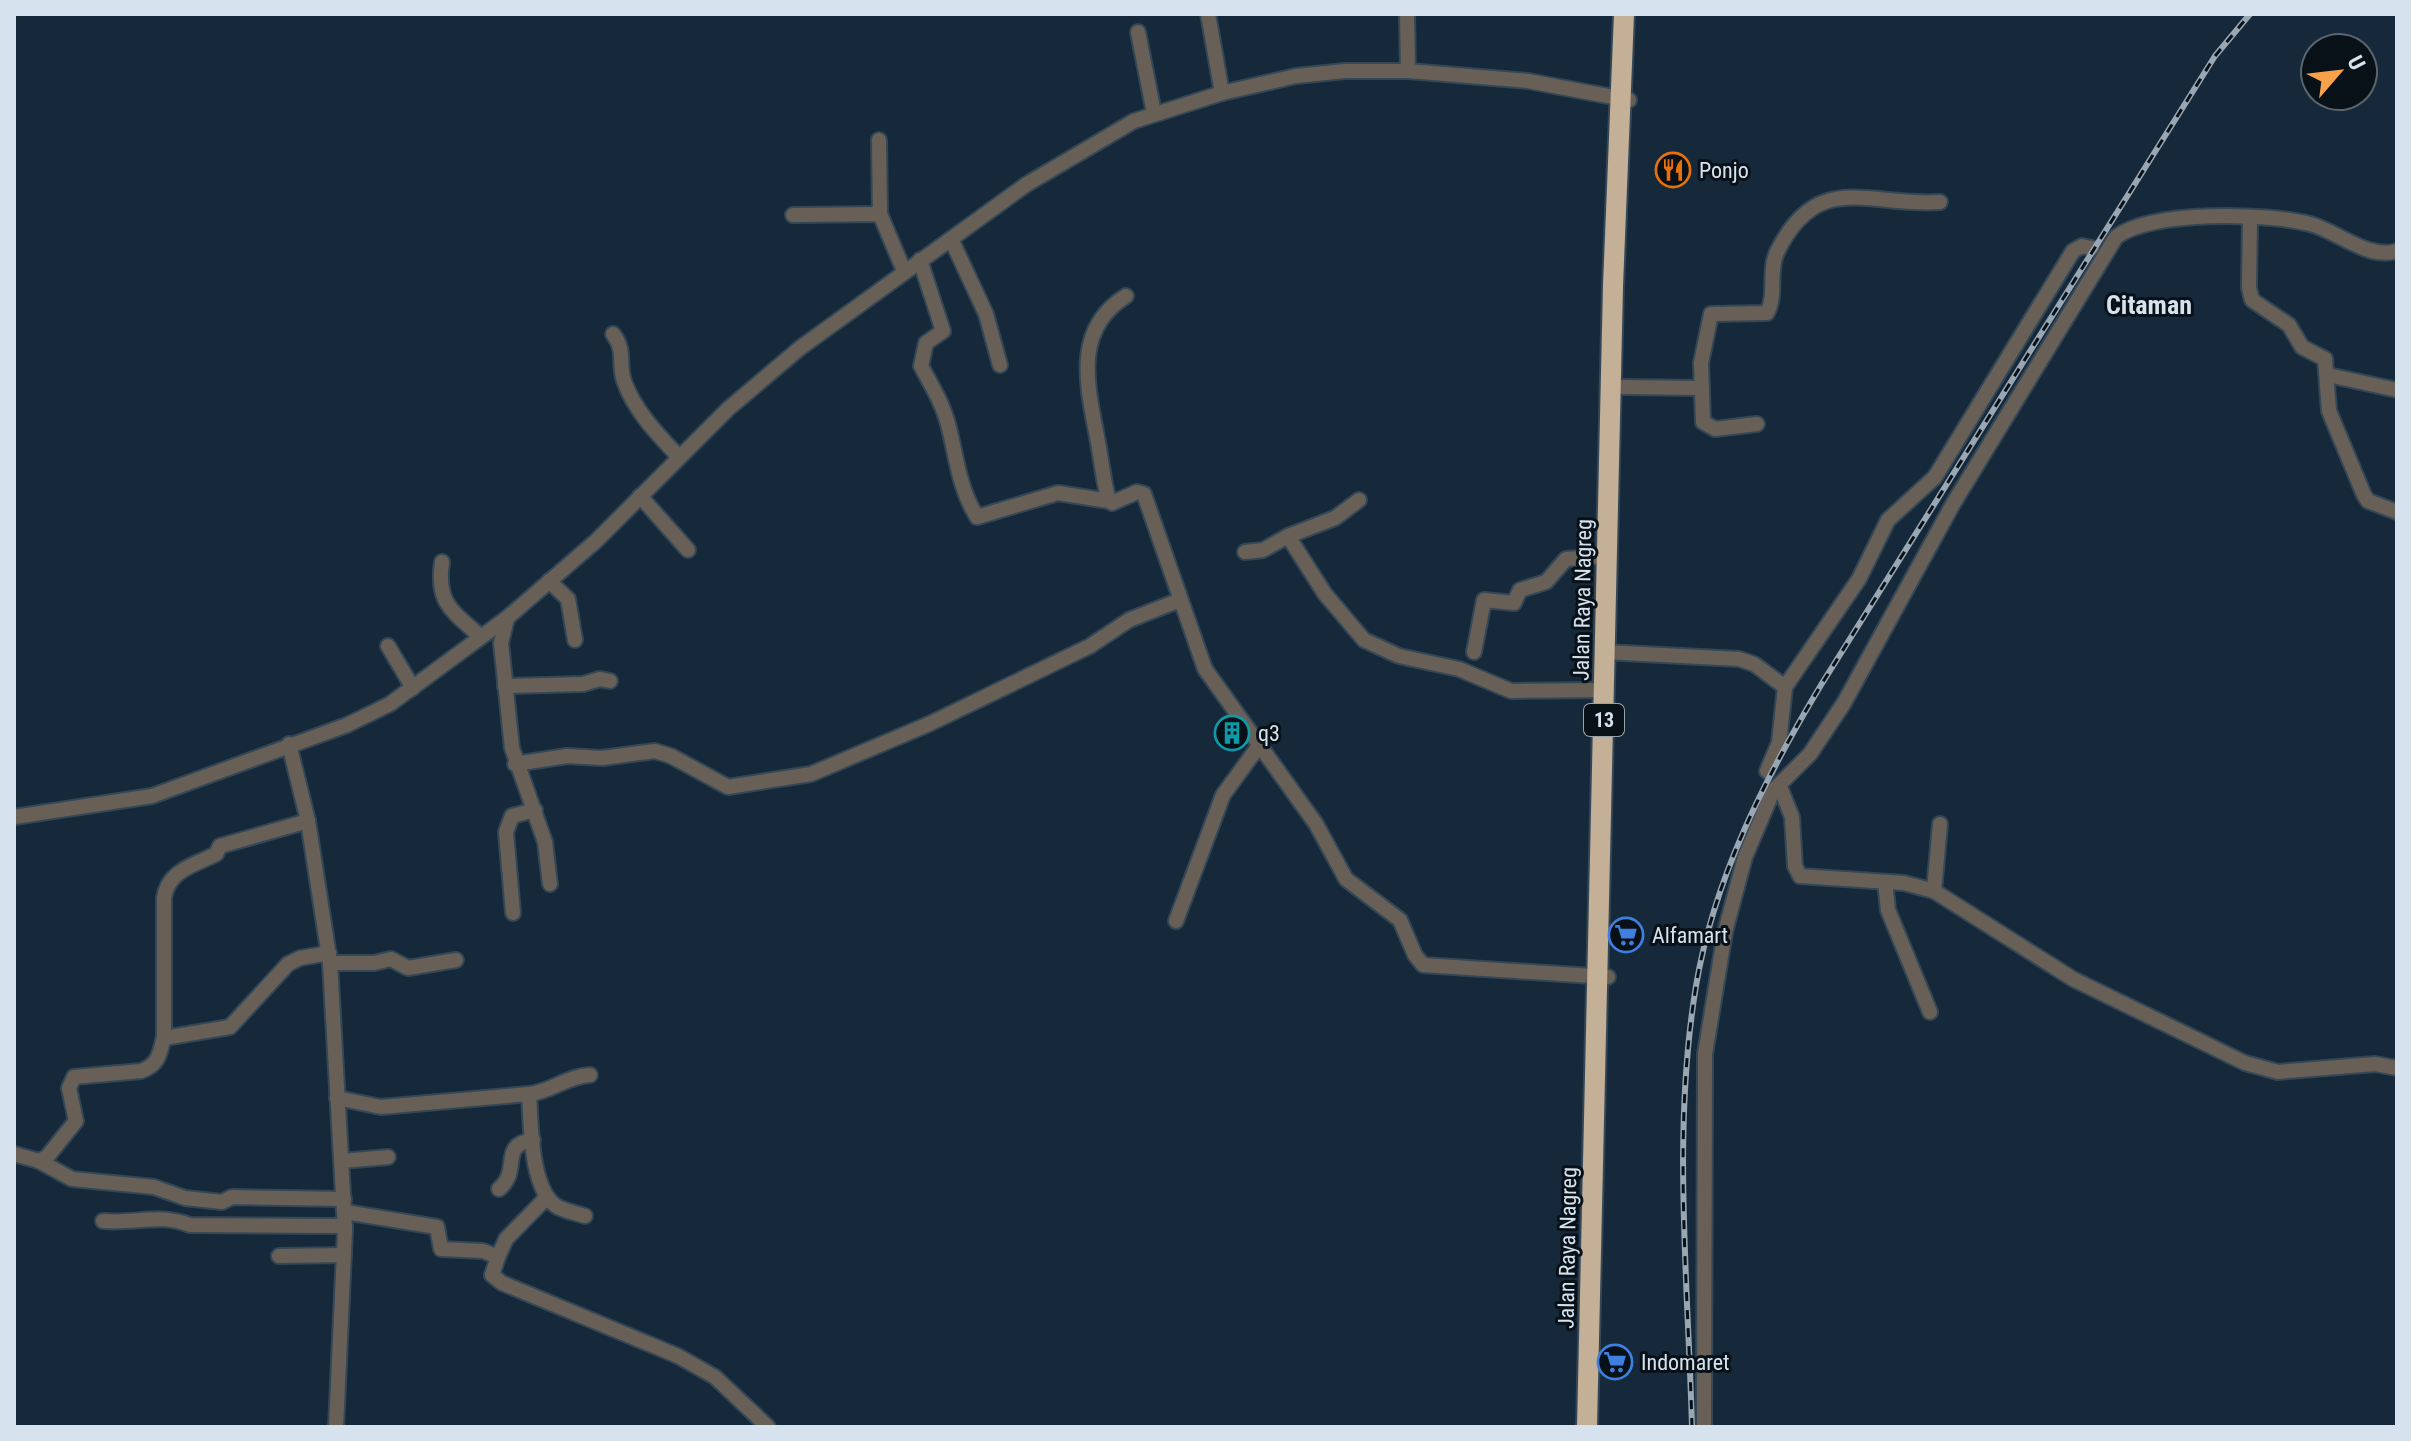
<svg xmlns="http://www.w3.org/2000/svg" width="2411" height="1441" font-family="'Roboto Condensed',sans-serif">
<rect width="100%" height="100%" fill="#15293a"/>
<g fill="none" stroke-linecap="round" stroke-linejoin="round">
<g stroke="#344757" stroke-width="18">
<g id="minor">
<path d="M 1208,14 L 1222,93"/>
<path d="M 1407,14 L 1408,71"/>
<path d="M 1138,32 L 1154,113"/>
<path d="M 879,140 L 880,214"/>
<path d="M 793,215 L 880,214 L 904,271"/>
<path d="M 2250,217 L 2249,288 L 2252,300 L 2289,325 L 2302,347 L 2325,359 L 2329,411 L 2364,495 L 2368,501 L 2397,512"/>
<path d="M 951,239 L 986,314 L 1000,365"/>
<path d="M 920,260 L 943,331 L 926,343 L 921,366 C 932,386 944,406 949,428 C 957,460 959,488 977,517 L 1058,493 L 1109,501"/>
<path d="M 1126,296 C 1073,329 1087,385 1097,437 C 1101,457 1103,478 1108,498 L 1112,503 L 1137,492 L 1144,494 L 1205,669 L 1316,824 L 1346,879 L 1400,920 L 1415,955 L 1423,965 L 1608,977"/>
<path d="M 613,334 C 626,351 618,363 624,381 C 634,410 658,435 679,457"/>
<path d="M 2328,375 L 2397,390"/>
<path d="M 1621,387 L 1702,388"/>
<path d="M 1757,424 L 1715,429 L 1703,422 L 1701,363 L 1711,314 L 1767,313 C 1777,295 1768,271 1777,252 C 1818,169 1868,207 1940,202"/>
<path d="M 640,496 L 688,550"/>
<path d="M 1288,536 L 1335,518 L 1359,500"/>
<path d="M 1245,552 L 1263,550 L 1288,536 L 1325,594 L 1364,640 L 1399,656 L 1459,669 L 1511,691 L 1605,690"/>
<path d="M 442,562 C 436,603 452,611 480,636"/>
<path d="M 549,581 L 568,599 L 575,640"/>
<path d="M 507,618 L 501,643 L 512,748 L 545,842 L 550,884"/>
<path d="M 388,646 L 413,688"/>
<path d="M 1474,652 L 1484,600 L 1514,603 L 1520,590 L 1546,582 L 1566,559 L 1607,556"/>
<path d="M 1605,652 L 1739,659 L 1754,664 L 1785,687"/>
<path d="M 505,686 L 583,684 L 600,679 L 610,681"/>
<path d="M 289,744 L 308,821 L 330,963 L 345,1230 L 336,1427"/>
<path d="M 515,764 L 567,756 L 602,758 L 655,751 L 671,756 L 728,787 L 811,774 L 929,724 L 1090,646 L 1129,620 L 1180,600"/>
<path d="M 1767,771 L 1779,743 L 1785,687 L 1859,579 L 1888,520 L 1935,477 L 2073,251 L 2082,246 L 2092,248"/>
<path d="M 1780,787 L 1792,817 L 1795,866 L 1800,876 L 1904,883 L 1934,891 L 2073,979 L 2245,1063 L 2278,1072 L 2375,1064 L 2397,1068"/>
<path d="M 14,817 L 152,796 L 347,725 L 390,704 L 507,618 L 596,541 L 728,409 L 800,348 L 1027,184 L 1134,121 L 1222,93 L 1296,76 L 1345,71 L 1408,71 L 1528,81 L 1629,100"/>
<path d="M 1885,882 L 1888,910 L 1930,1012"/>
<path d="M 1934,891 L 1940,824"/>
<path d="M 513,913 L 506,832 L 512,816 L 535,810"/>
<path d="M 1176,921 L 1223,795 L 1261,743"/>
<path d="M 330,963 L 374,963 L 391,959 L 408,968 L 456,960"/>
<path d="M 164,1038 L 230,1027 L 288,964 L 300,958 L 329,953"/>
<path d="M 529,1094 C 531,1123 530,1188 556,1206 C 564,1211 576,1213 585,1216"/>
<path d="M 337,1098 L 381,1107 L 529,1094 C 551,1092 567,1076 590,1075"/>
<path d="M 14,1154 L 39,1161 L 47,1157 L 76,1121 L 69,1088 L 74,1077 L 141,1071 C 159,1065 160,1053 164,1036 L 164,898 C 168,870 195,865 216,854 L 220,846 L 308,821"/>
<path d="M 39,1161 L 72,1179 L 154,1187 L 185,1198 L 222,1202 L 232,1197 L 344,1199"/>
<path d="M 342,1161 L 388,1157"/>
<path d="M 499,1189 C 522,1170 498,1145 533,1140"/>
<path d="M 345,1212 L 437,1227 L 441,1249 L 483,1251 L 498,1257 L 492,1275 L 502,1283 L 678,1356 L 715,1377 L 768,1427"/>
<path d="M 103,1221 C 136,1224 159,1213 190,1225 L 345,1226"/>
<path d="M 279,1256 L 344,1255"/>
<path d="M 498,1257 L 506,1239 L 547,1197"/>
<path d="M 1704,1427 L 1705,1054 L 1725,932 L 1745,857 L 1773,791 L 1810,754 L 1844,703 L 1953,504 L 2116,237 C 2152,210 2266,213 2310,224 C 2337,231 2368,260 2397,251"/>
</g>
</g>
<g stroke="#344757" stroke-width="24">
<path id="highway" d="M 1587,1427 L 1613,286 L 1624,14"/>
</g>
<use href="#minor" stroke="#686057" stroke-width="14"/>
<use href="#highway" stroke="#c4af97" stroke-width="20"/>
<g stroke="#98a7b3" stroke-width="6">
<path id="rail" d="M 1692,1427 C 1688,1281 1672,1130 1696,986 C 1714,878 1765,778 1821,685 L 2215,56 L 2250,14"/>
</g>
<use href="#rail" stroke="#081118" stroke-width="3" stroke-dasharray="9" stroke-linecap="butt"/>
</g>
<defs>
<g id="restaurant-ring" transform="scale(1.8)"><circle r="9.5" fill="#081118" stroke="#e8710a" stroke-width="1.5"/><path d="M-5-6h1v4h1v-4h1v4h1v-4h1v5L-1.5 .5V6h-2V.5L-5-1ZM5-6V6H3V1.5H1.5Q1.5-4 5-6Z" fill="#e8710a"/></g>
<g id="building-ring" transform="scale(1.8)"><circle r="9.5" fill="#081118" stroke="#0f9aa8" stroke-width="1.5"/><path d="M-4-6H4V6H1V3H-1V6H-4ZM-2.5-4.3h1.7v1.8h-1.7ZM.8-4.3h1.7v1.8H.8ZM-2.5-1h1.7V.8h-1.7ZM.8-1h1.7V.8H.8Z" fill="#0f9aa8"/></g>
<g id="supermarket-ring" transform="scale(1.8)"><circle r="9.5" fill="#081118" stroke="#3f7fe0" stroke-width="1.5"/><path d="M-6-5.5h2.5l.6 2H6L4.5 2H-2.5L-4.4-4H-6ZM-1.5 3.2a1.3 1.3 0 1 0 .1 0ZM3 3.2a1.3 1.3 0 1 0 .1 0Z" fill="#3f7fe0"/></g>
</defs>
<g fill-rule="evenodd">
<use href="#restaurant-ring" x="1673" y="170"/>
<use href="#building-ring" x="1232" y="733"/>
<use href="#supermarket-ring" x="1626" y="935"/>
<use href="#supermarket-ring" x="1615" y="1362"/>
</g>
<g text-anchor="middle" stroke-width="6" stroke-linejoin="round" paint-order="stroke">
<rect fill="#081118" stroke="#98a3ad" stroke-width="2" x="1584" y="704" width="40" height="32" rx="6"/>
<g font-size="20" font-weight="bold" fill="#d6e2ed">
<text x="1604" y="727">13</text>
</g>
<g font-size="22" fill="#d6e2ed" stroke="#081118" text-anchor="start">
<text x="1699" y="178">Ponjo</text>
<text x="1258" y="741">q3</text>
<text x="1652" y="943">Alfamart</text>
<text x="1641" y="1370">Indomaret</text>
</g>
<g font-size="22" fill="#d6e2ed" stroke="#081118">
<text transform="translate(1582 600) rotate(-89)" y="8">Jalan Raya Nagreg</text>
<text transform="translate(1567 1248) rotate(-89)" y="8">Jalan Raya Nagreg</text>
</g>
<g font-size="26" font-weight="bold" fill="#d6e2ed" stroke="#081118">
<text x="2149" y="314">Citaman</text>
</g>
</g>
<rect width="2411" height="1441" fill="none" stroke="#d6e2ed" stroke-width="32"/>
<g transform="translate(2339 72) rotate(62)"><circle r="38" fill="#081118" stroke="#5a656d" stroke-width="2"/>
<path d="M0-6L14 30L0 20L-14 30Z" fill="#f7a148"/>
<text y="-12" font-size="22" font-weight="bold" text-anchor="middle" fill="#d6e2ed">U</text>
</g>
</svg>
